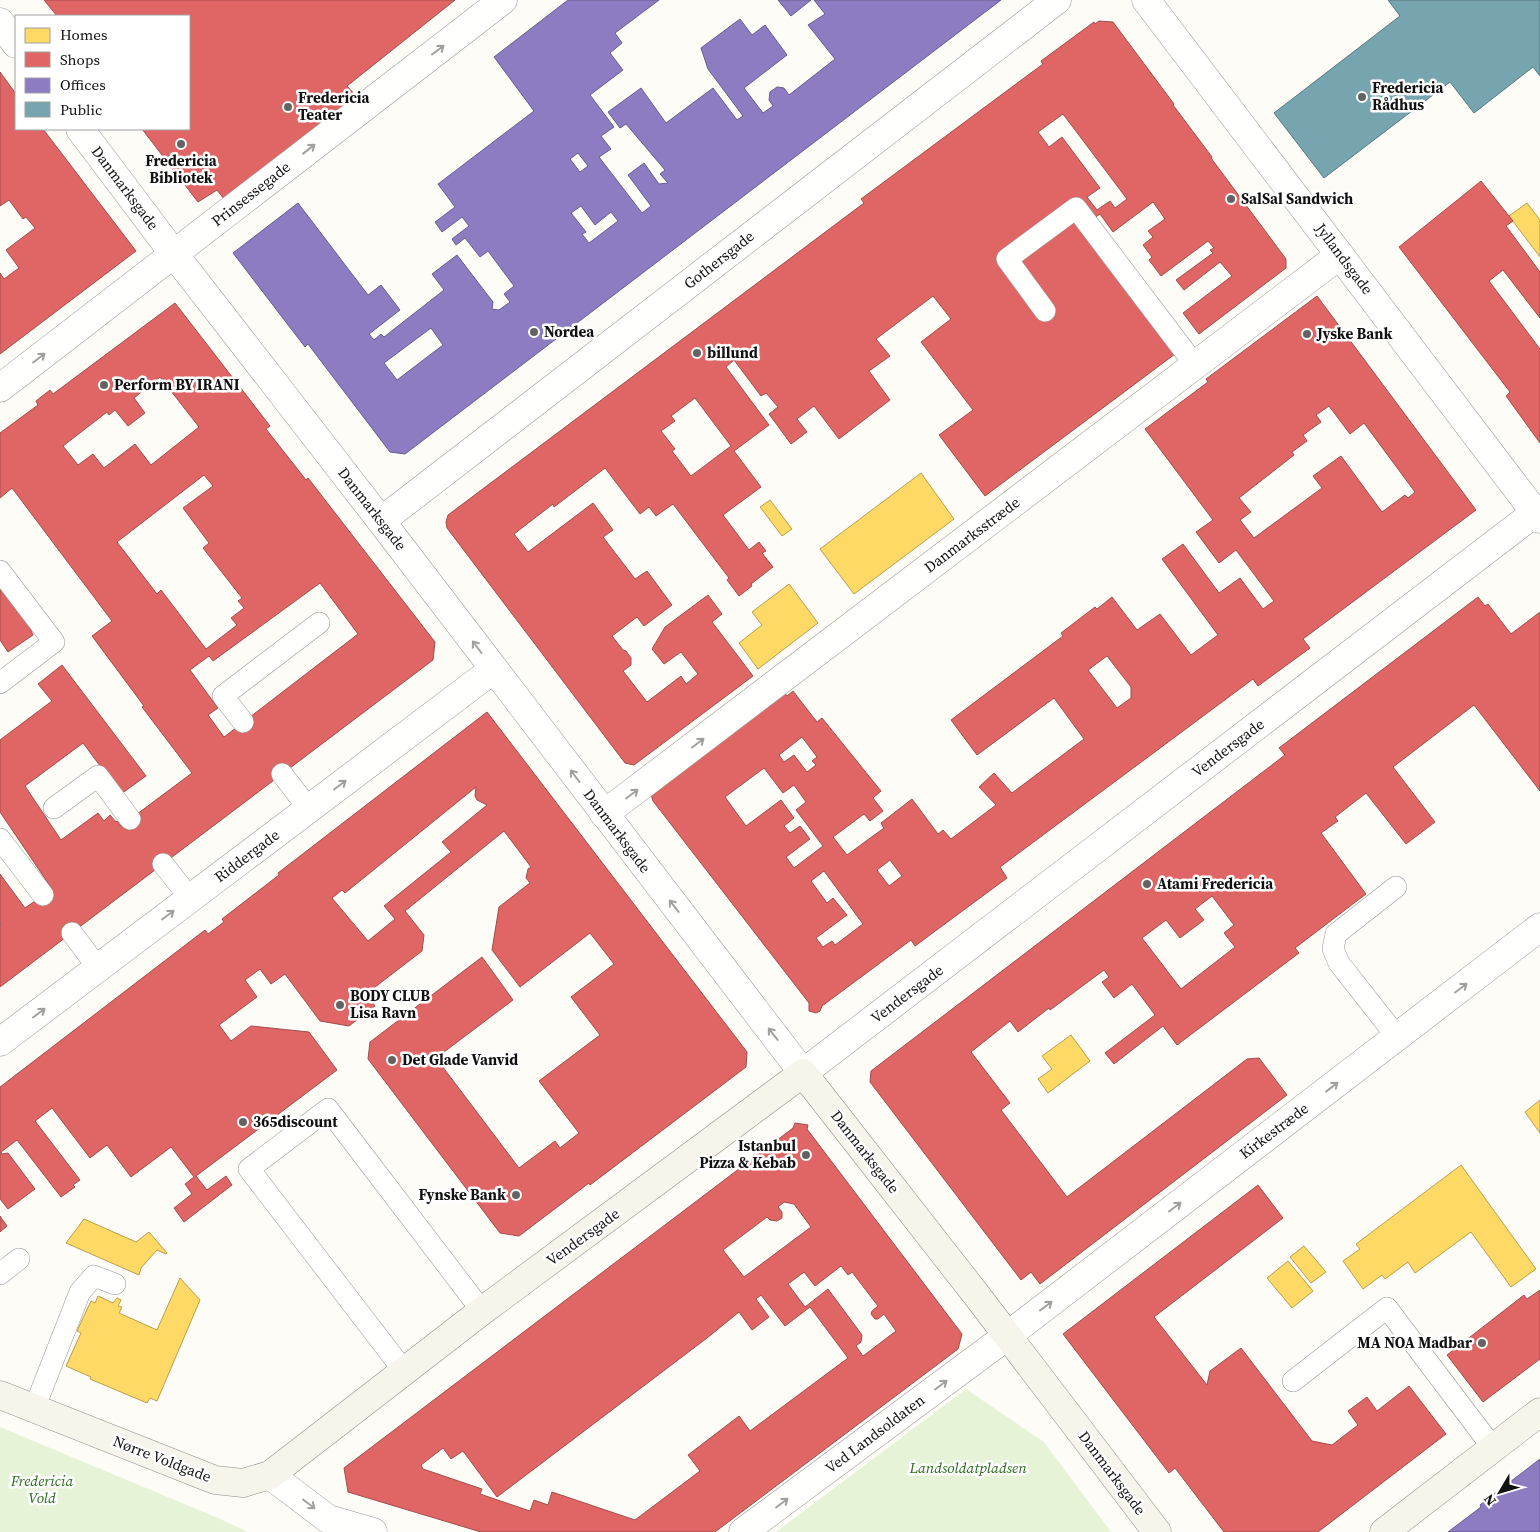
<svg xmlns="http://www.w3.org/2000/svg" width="1540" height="1532" font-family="'Source Serif 4',serif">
<rect width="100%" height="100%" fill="#fdfcf7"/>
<g fill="#e7f3d7">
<path d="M 966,1389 L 1044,1442 L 1111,1532 L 776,1532 Z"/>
<path d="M 0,1427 L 218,1518 L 248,1532 L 0,1532 Z"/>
</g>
<g fill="#ffd966" stroke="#b89d4c">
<path d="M 1527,203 L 1540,220 L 1540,257 L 1509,216 Z"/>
<path d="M 921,473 L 954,519 L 854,594 L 820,549 Z"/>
<path d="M 770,500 L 792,529 L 782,536 L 760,507 Z"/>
<path d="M 789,584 L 818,623 L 758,669 L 739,643 L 762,625 L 752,612 Z"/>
<path d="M 1071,1035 L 1090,1061 L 1048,1093 L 1038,1079 L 1052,1069 L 1042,1056 Z"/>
<path d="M 1540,1100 L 1540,1133 L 1525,1112 Z"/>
<path d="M 1461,1165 L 1536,1269 L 1511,1287 L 1471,1232 L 1415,1273 L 1408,1262 L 1385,1279 L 1382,1275 L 1363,1289 L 1343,1261 L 1360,1249 L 1356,1244 Z"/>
<path d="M 84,1219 L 136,1242 L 149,1232 L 167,1253 L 166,1254 L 157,1250 L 141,1268 L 139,1275 L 66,1243 Z"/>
<path d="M 1304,1246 L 1326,1272 L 1311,1283 L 1290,1257 Z"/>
<path d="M 1288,1261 L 1313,1291 L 1292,1308 L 1267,1278 Z"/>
<path d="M 180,1278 L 200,1300 L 157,1401 L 150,1398 L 147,1403 L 90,1379 L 91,1377 L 66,1366 L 81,1333 L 77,1331 L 91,1301 L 95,1303 L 98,1296 L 113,1303 L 117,1298 L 121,1300 L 118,1306 L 122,1307 L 119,1313 L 157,1330 Z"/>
</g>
<g fill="#e06666" stroke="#a24c4c" fill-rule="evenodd">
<path d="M 44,0 L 455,0 L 347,86 L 357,97 L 224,199 L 217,190 L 198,202 L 142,129 L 189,129 L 189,16 L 57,16 Z"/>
<path d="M 1099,21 L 1113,22 L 1174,104 L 1173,105 L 1212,157 L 1211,158 L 1286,259 L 1286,268 L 1199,334 L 1183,313 L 1232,276 L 1220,262 L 1184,290 L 1176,280 L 1213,253 L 1210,250 L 1214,248 L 1208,241 L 1161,276 L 1149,260 L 1152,257 L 1143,245 L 1153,237 L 1148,231 L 1165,219 L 1153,202 L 1113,232 L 1100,214 L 1080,228 L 1175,354 L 985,496 L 939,435 L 973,410 L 921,342 L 951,319 L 933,296 L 876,339 L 890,356 L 869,371 L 890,400 L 839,439 L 814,406 L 797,419 L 807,432 L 791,444 L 769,414 L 778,407 L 766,393 L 761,396 L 734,360 L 726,367 L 769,425 L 734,451 L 761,487 L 723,515 L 749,550 L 759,542 L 766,551 L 762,553 L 773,567 L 751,584 L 752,586 L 739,596 L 727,580 L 729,578 L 673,504 L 656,516 L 649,507 L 640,514 L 605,468 L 554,507 L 553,504 L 514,534 L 528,552 L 593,503 L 613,530 L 603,537 L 635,579 L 647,571 L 672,605 L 644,626 L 637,617 L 612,636 L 623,650 L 626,651 L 631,658 L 631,665 L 623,671 L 647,702 L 681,676 L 686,684 L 698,674 L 681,652 L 664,664 L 652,649 L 665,627 L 708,595 L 722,614 L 712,622 L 753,676 L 634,765 L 625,763 L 447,528 L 446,522 L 448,515 L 864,203 L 861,199 L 1043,64 L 1041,61 L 1094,22 L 1095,24 ZM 1063,114 L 1127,199 L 1115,208 L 1110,201 L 1097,210 L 1087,197 L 1100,188 L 1062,137 L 1049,147 L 1038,132 ZM 695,398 L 731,446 L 691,476 L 672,451 L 675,449 L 661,431 L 675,421 L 671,416 Z"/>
<path d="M 0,72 L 16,94 L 16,129 L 43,129 L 136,251 L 0,354 L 0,273 L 4,279 L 19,268 L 6,250 L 35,228 L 26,217 L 23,219 L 9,200 L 0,206 Z"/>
<path d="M 1481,181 L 1513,221 L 1506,226 L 1540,272 L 1540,318 L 1503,270 L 1489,281 L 1540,349 L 1540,443 L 1506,396 L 1510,392 L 1399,247 Z"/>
<path d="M 1317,296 L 1476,510 L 1303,639 L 1310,648 L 1258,686 L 1253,679 L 1000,867 L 1007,878 L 915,946 L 911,940 L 822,1006 L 820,1011 L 816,1013 L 809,1011 L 809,1003 L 653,801 L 651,794 L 784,692 L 787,696 L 793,691 L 817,722 L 822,718 L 881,791 L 873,798 L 883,811 L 870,821 L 864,814 L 833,837 L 847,855 L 884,828 L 881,823 L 912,799 L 938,834 L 943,830 L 951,839 L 996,805 L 979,787 L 994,773 L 1012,793 L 1084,739 L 1054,698 L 977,755 L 951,720 L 1063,636 L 1061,633 L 1095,607 L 1097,609 L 1112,597 L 1137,630 L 1160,614 L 1191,655 L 1218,635 L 1162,559 L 1183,544 L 1219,593 L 1240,578 L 1263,609 L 1274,601 L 1236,550 L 1219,563 L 1196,532 L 1213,520 L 1145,429 L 1208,382 L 1206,379 ZM 1329,406 L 1350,434 L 1364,423 L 1415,492 L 1408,498 L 1405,495 L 1382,512 L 1341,456 L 1313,476 L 1322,488 L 1254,538 L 1240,520 L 1251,512 L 1239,498 L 1294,455 L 1292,452 L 1307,441 L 1303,435 L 1321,422 L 1316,415 ZM 1107,656 L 1131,687 L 1131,698 L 1117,708 L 1088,670 ZM 802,737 L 817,757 L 812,761 L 816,765 L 807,772 L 794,755 L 784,762 L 779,755 ZM 764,768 L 783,793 L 794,785 L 806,802 L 796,810 L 823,846 L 794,868 L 786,857 L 810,839 L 800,826 L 790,833 L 784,826 L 794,818 L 781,800 L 746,826 L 725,797 ZM 890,860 L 902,876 L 889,886 L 877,870 ZM 824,871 L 863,924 L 835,945 L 832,941 L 823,947 L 816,938 L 847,915 L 833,898 L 827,903 L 811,881 Z"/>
<path d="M 175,303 L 270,426 L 266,429 L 306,480 L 308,478 L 435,642 L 433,660 L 0,987 L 0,925 L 1,924 L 0,922 L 0,874 L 25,908 L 52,889 L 0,812 L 0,740 L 52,701 L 38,684 L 62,665 L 146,776 L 121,794 L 83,743 L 25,786 L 61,840 L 98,813 L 104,821 L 110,815 L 116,822 L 117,821 L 121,826 L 192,773 L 142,707 L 144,706 L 92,636 L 112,621 L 12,488 L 0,498 L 0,433 L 38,405 L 36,401 L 50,390 L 53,394 ZM 160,377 L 199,427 L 151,465 L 135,444 L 104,468 L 93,454 L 78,465 L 63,446 L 107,412 L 109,415 L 115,410 L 128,426 L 145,413 L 134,398 ZM 204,475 L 213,486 L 183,508 L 209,543 L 203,548 L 242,598 L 238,601 L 244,608 L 231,618 L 237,625 L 206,649 L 161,590 L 157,594 L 117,542 ZM 320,583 L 358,634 L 224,737 L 208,715 L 218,708 L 190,670 L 209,656 L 213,661 Z"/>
<path d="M 0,588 L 28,624 L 33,635 L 8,652 L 0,640 Z"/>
<path d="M 1478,597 L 1485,606 L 1488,604 L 1511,634 L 1540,612 L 1540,791 L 1474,705 L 1393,767 L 1435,822 L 1406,844 L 1366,793 L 1335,817 L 1338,821 L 1321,833 L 1366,894 L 1295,948 L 1299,953 L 1177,1045 L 1163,1026 L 1114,1064 L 1105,1053 L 1155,1015 L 1132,984 L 1114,998 L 1102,982 L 1109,977 L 1104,970 L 1050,1010 L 1049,1008 L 1018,1032 L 1010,1021 L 971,1052 L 1010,1103 L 1001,1110 L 1067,1197 L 1247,1059 L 1259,1058 L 1287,1095 L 1040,1284 L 1031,1272 L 1021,1280 L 870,1082 L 871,1071 L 1285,755 L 1279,748 ZM 1212,896 L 1234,925 L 1224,933 L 1235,947 L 1181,989 L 1142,938 L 1166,920 L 1180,938 L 1204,920 L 1195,909 Z"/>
<path d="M 487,712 L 747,1052 L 746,1067 L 590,1185 L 589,1183 L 519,1236 L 500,1233 L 368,1059 L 370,1042 L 482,957 L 513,1000 L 436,1058 L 519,1168 L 555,1141 L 560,1148 L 579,1133 L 539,1081 L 600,1035 L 571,997 L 614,964 L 590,933 L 520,987 L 492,950 L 499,907 L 530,883 L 526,878 L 528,869 L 531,867 L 504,831 L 405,911 L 424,935 L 422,951 L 366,994 L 375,1006 L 349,1026 L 320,1021 L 285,974 L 271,984 L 260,969 L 245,980 L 257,997 L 219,1025 L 231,1041 L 251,1026 L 309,1032 L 337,1070 L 196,1176 L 207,1190 L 226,1176 L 232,1185 L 184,1222 L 174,1208 L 192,1194 L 185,1184 L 194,1177 L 171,1147 L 131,1177 L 107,1145 L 90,1158 L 52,1108 L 35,1121 L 80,1180 L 73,1185 L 75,1187 L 61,1197 L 17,1140 L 1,1152 L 2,1154 L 8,1153 L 35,1189 L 8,1209 L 0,1199 L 0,1087 L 205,930 L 208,934 L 224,922 L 222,919 L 279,875 L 278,873 ZM 476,787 L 475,796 L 477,800 L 487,805 L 442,842 L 451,852 L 384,906 L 395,919 L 368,941 L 332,898 L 342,890 L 345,893 Z"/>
<path d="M 795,1123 L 808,1125 L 807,1129 L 962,1334 L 958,1349 L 715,1532 L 481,1532 L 348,1492 L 344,1468 L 793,1128 ZM 784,1202 L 794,1204 L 811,1227 L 744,1277 L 723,1250 L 767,1217 L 770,1220 L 777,1221 L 782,1218 L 782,1212 L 778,1207 ZM 841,1266 L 848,1275 L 852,1272 L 878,1306 L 872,1311 L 871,1314 L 875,1319 L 878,1319 L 884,1314 L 896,1331 L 863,1356 L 856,1346 L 861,1342 L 862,1335 L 828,1289 L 805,1307 L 788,1284 L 804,1272 L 815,1286 ZM 761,1295 L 785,1326 L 810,1307 L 848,1358 L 750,1431 L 739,1416 L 688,1455 L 700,1471 L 635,1520 L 552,1492 L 548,1505 L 534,1500 L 530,1511 L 480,1494 L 482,1489 L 423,1469 L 421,1465 L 443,1448 L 451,1459 L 463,1451 L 497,1497 L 707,1338 L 739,1312 L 752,1330 L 769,1317 L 756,1299 Z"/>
<path d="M 1258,1185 L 1283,1218 L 1154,1317 L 1207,1385 L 1210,1371 L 1241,1348 L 1312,1441 L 1332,1445 L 1358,1425 L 1348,1411 L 1367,1397 L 1377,1411 L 1409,1386 L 1446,1434 L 1318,1532 L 1224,1532 L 1175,1468 L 1169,1473 L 1063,1334 Z"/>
<path d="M 0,1216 L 7,1226 L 0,1232 Z"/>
<path d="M 1540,1290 L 1540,1359 L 1483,1402 L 1447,1355 L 1524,1295 L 1527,1299 Z"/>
</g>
<g fill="#8e7cc3" stroke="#685c8e" fill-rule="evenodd">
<path d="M 568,0 L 659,0 L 615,33 L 622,43 L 610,53 L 623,70 L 590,95 L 614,127 L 601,136 L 611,149 L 599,157 L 642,213 L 651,206 L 628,175 L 644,163 L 659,184 L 668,183 L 660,174 L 665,170 L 626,124 L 620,128 L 608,112 L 641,88 L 666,123 L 713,88 L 737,120 L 743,116 L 708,69 L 701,48 L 740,19 L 752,35 L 765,25 L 787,55 L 744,88 L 763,113 L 773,106 L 769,100 L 770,92 L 777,87 L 784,88 L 789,95 L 835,59 L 808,25 L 825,14 L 814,0 L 1001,0 L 405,454 L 390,452 L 308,344 L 305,347 L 233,253 L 298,203 L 368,295 L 381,285 L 400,310 L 369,334 L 374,340 L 381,334 L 384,337 L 444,290 L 432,274 L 457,255 L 493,302 L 492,309 L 499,310 L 510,302 L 504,294 L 514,286 L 488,251 L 480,257 L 465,238 L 456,245 L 452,239 L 469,226 L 462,217 L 442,232 L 435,222 L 455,207 L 438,184 L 534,111 L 494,57 ZM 578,153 L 588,166 L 580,172 L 570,159 ZM 581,206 L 595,225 L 611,212 L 618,221 L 589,243 L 582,234 L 586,232 L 571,213 ZM 431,328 L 443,345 L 397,380 L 384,363 Z"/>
<path d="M 778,0 L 811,0 L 791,16 Z"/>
<path d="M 1540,1459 L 1540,1532 L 1448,1532 L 1481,1507 L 1480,1505 Z"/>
</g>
<path fill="#76a5af" stroke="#587980" d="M 1388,0 L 1540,0 L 1540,76 L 1533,67 L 1474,113 L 1450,82 L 1324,178 L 1274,113 L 1400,16 Z"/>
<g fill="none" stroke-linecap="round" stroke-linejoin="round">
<g stroke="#979795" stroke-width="22">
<g id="lane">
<path d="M 1045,311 L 1007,259 L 1076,208 L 1195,365"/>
<path d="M 0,571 L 54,642 L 0,683"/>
<path d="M 243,722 L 223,696 L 319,623"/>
<path d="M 282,774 L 309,809"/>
<path d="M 54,808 L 98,776 L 130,819"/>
<path d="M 0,839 L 43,895"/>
<path d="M 163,864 L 190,898"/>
<path d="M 1396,887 L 1336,934 L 1333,949 L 1339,963 L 1397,1037"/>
<path d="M 72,933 L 98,968"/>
<path d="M 0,1274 L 19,1259"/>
<path d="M 404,1371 L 249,1169 L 328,1109 L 482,1311"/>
<path d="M 1293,1381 L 1387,1308 L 1493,1448"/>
<path d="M 34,1409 L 80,1292 L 94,1276 L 115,1284"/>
</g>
</g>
<g stroke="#979795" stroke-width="29">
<g id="street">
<path d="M 1146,0 L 1540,519"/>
<path d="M 0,22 L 16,44"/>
<path d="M 80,129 L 174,254 L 381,521 L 803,1073 L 1540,509"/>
<path d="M 0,388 L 503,0"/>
<path d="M 381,521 L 1057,0"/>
<path d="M 604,814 L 1340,255"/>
<path d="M 0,1042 L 494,669"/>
<path d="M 270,1475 L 328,1519 L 373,1532"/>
<path d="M 743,1532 L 1007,1336 L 1540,927"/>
</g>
</g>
<g stroke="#8e8d8b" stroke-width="29">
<g id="secondary">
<path d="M 0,1395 L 215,1480 L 243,1483 L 270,1475 L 482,1311 L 803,1073 L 978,1297 L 1157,1532"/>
<path d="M 1384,1532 L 1540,1412"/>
</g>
</g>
<use href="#lane" stroke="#fffffe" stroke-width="21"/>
<use href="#street" stroke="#fffffe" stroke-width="28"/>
<use href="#secondary" stroke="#f6f4eb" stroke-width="28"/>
</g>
<defs><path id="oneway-shaft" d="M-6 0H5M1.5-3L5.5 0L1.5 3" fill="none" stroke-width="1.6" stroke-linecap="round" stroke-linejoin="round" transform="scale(1.25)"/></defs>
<g stroke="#a0a09f">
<use href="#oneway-shaft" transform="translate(438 50) rotate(-37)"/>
<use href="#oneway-shaft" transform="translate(309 149) rotate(-38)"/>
<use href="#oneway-shaft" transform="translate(39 358) rotate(-37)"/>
<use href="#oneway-shaft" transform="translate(477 647) rotate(-127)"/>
<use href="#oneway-shaft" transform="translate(698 743) rotate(-37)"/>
<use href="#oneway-shaft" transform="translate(575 776) rotate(-127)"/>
<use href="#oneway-shaft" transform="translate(340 785) rotate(-37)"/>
<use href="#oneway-shaft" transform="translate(632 794) rotate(-37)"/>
<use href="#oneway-shaft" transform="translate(674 906) rotate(-128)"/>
<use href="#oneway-shaft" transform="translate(168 915) rotate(-37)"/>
<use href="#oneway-shaft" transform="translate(1461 988) rotate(-37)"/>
<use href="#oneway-shaft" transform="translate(39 1013) rotate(-37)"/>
<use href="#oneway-shaft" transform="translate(773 1034) rotate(-128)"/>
<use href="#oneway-shaft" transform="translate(1332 1087) rotate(-38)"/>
<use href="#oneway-shaft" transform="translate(1175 1207) rotate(-37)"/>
<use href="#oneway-shaft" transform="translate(1046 1306) rotate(-37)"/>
<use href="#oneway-shaft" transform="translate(941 1385) rotate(-37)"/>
<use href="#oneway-shaft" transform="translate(782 1503) rotate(-37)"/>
<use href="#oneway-shaft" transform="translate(309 1504) rotate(37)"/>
</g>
<g fill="#646362" stroke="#fff" stroke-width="2">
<circle cx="1362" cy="97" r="5"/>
<circle cx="288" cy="107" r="5"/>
<circle cx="181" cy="144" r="5"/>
<circle cx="1231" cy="199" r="5"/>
<circle cx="534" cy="332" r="5"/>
<circle cx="1307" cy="334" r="5"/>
<circle cx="697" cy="353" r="5"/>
<circle cx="104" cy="385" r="5"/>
<circle cx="1147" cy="884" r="5"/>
<circle cx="340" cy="1005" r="5"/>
<circle cx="392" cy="1060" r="5"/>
<circle cx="243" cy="1122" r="5"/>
<circle cx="806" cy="1155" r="5"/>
<circle cx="516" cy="1195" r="5"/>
<circle cx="1482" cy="1343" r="5"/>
</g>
<g text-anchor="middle" stroke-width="5" stroke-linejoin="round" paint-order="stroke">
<g font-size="15" font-weight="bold" fill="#111" stroke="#fff" text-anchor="start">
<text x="1372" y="93">Fredericia<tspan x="1372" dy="17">Rådhus</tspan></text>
<text x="298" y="103">Fredericia<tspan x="298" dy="17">Teater</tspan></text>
<text x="181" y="166" text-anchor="middle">Fredericia<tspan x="181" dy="17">Bibliotek</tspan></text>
<text x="1241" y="204">SalSal Sandwich</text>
<text x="544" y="337">Nordea</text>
<text x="1317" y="339">Jyske Bank</text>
<text x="707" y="358">billund</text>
<text x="114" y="390">Perform BY IRANI</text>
<text x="1157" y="889">Atami Fredericia</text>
<text x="350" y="1001">BODY CLUB<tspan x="350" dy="17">Lisa Ravn</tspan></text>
<text x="402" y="1065">Det Glade Vanvid</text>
<text x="253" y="1127">365discount</text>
<text x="796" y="1151" text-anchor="end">Istanbul<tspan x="796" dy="17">Pizza &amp; Kebab</tspan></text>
<text x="506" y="1200" text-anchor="end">Fynske Bank</text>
<text x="1472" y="1348" text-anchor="end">MA NOA Madbar</text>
</g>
<g font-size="15" fill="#111" stroke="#fff">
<text transform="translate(125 188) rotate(53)" y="5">Danmarksgade</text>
<text transform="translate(251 194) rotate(-38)" y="5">Prinsessegade</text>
<text transform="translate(1344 259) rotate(53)" y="5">Jyllandsgade</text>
<text transform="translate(719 260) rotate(-38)" y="5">Gothersgade</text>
<text transform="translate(372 509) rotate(52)" y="5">Danmarksgade</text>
<text transform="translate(972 535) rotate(-37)" y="5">Danmarksstræde</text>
<text transform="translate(1228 748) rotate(-37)" y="5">Vendersgade</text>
<text transform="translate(617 831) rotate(53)" y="5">Danmarksgade</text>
<text transform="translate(247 856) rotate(-37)" y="5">Riddergade</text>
<text transform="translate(907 994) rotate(-37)" y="5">Vendersgade</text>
<text transform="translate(1274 1131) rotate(-37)" y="5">Kirkestræde</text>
<text transform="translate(865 1152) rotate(52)" y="5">Danmarksgade</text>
<text transform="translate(583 1237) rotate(-36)" y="5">Vendersgade</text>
<text transform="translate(875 1434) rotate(-37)" y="5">Ved Landsoldaten</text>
<text transform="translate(162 1459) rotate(21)" y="5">Nørre Voldgade</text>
<text transform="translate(1112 1473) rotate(53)" y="5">Danmarksgade</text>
</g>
<g font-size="15" font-style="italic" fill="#2f6b1f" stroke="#fff">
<text x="968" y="1473">Landsoldatpladsen</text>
<text x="42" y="1486">Fredericia<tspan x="42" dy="17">Vold</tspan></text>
</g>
</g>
<rect x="15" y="15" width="175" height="115" fill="#ffffff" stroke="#a0a0a0"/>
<rect x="25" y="28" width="25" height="15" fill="#ffd966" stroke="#a0a0a0"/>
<text x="60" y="40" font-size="15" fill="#111111">Homes</text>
<rect x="25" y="52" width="25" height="15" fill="#e06666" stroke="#a0a0a0"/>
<text x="60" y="65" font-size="15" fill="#111111">Shops</text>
<rect x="25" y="78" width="25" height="15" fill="#8e7cc3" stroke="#a0a0a0"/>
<text x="60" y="90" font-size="15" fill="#111111">Offices</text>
<rect x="25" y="102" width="25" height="15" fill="#76a5af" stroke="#a0a0a0"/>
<text x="60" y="115" font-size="15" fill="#111111">Public</text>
<g transform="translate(1500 1492) rotate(232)" stroke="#ffffff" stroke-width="4" paint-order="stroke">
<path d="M0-4L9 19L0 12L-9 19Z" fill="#111111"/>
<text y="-8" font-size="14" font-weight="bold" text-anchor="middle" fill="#111111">N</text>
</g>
</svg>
